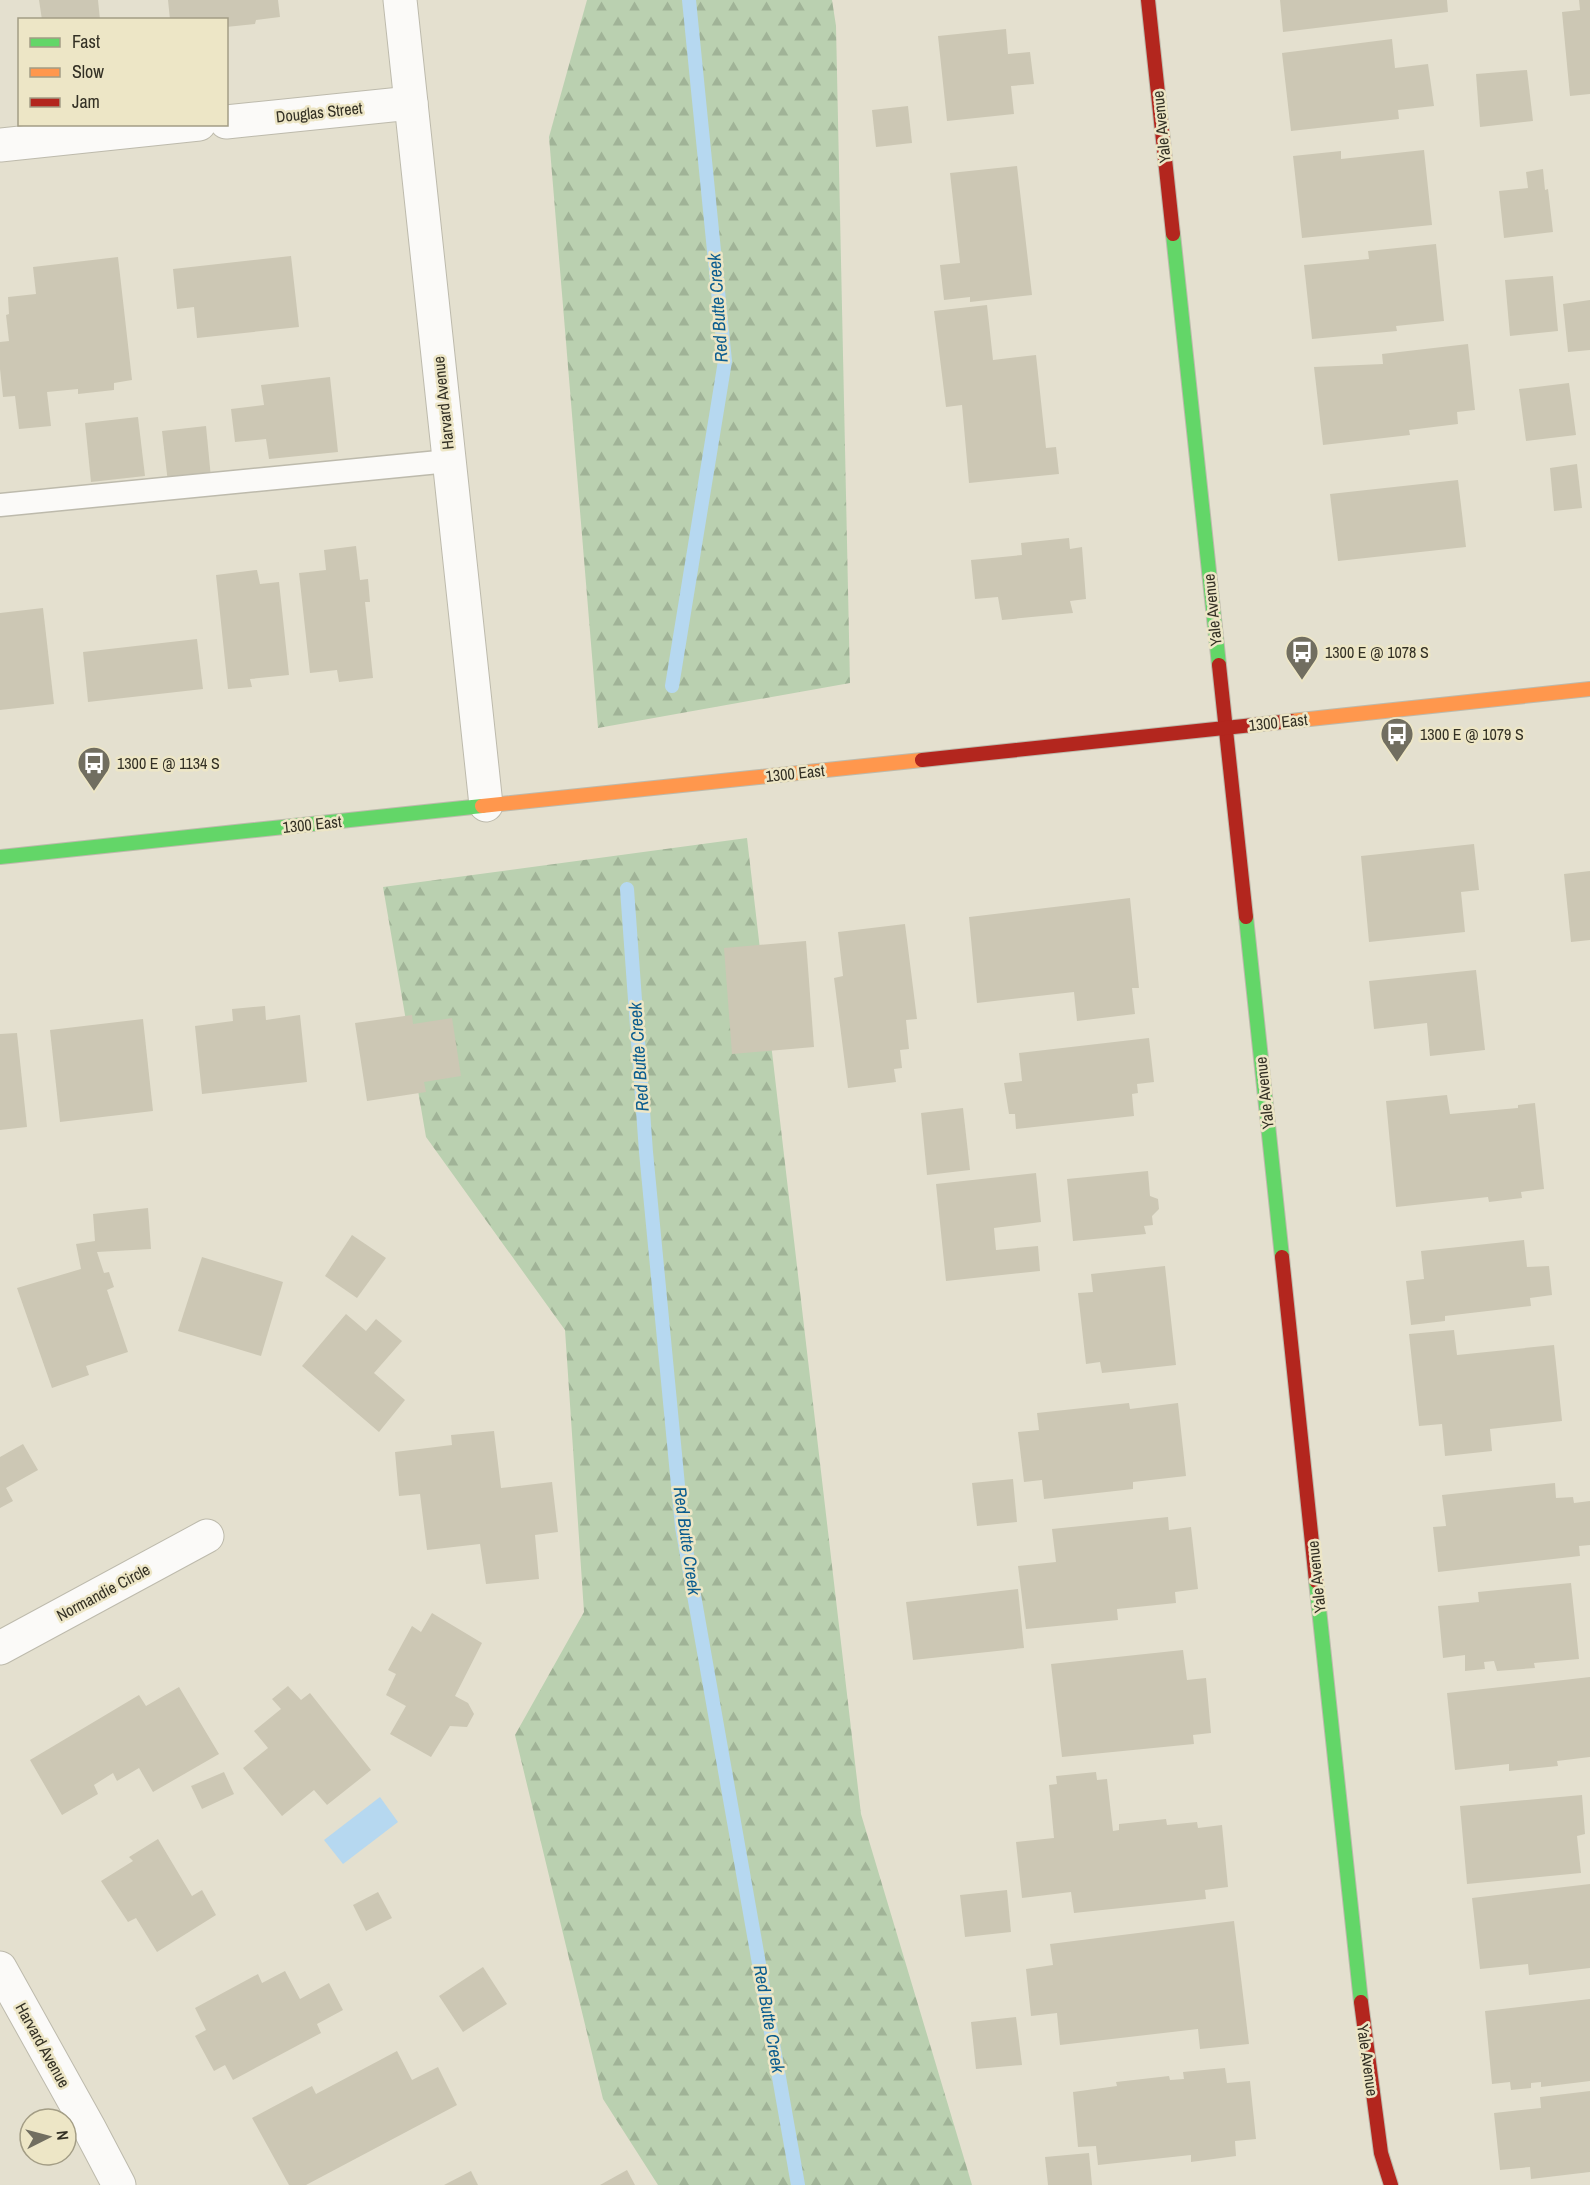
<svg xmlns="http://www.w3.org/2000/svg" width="1590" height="2185" font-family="'Archivo Narrow',sans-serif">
<defs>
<pattern id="forest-firs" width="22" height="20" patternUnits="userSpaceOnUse" patternTransform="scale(1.5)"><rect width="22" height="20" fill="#bad0b0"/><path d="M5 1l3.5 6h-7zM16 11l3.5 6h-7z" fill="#a0b397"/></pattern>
</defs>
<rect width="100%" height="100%" fill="#e4e0cf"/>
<g fill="url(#forest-firs)">
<path d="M 587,0 L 832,0 L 836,26 L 850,683 L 598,728 L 549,137 Z"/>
<path d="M 747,838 L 861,1814 L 972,2185 L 658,2185 L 603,2099 L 515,1735 L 584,1612 L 565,1330 L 426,1137 L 383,887 Z"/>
</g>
<path fill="#b6d8f0" d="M 380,1797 L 398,1822 L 343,1864 L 324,1840 Z"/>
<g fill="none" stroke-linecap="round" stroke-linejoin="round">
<g stroke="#b6d8f0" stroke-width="14">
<path d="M 672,686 L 725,361 L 689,0"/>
<path d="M 627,889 L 646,1152 L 682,1527 L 798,2185"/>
</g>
</g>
<g fill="#ccc7b4">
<path d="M 39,0 L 98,0 L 100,20 L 42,20 Z"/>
<path d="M 168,0 L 278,0 L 280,17 L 256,20 L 255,24 L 226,27 L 226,20 L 170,20 Z"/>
<path d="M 1280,0 L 1447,0 L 1448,12 L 1283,32 Z"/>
<path d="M 1579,0 L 1590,0 L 1590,94 L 1570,96 L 1562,12 L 1580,10 Z"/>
<path d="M 1006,29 L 1008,54 L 1030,52 L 1034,84 L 1011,86 L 1014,114 L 947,121 L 938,36 Z"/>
<path d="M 1392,39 L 1395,68 L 1428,64 L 1434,106 L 1398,110 L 1399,119 L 1291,131 L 1282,53 Z"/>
<path d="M 1527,70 L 1533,121 L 1480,127 L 1476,74 Z"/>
<path d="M 908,106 L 912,143 L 876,147 L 872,110 Z"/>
<path d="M 1424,150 L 1432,225 L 1302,238 L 1293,156 L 1341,151 L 1341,159 Z"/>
<path d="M 1017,166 L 1032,295 L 970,302 L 970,297 L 944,300 L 940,265 L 960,263 L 950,173 Z"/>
<path d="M 1543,169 L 1545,190 L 1548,189 L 1553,232 L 1504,238 L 1499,191 L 1528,188 L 1526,172 Z"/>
<path d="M 1436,244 L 1444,321 L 1396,326 L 1397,331 L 1312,339 L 1304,265 L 1369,259 L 1368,251 Z"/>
<path d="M 291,256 L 299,327 L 197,338 L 194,307 L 177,309 L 173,269 Z"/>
<path d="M 118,257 L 132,380 L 114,383 L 114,390 L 78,394 L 78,389 L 47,392 L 51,426 L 19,429 L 15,396 L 3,397 L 0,369 L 0,342 L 9,341 L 6,315 L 9,314 L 8,297 L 36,294 L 33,267 Z"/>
<path d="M 1553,276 L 1558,331 L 1510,336 L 1505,280 Z"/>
<path d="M 1590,300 L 1590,350 L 1568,352 L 1563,304 Z"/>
<path d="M 987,305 L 993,360 L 1036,355 L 1046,448 L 1056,447 L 1059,474 L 969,483 L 962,405 L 946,407 L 934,311 Z"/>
<path d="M 1468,344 L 1475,410 L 1457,412 L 1458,424 L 1409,430 L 1410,435 L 1323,445 L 1314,367 L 1383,364 L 1382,354 Z"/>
<path d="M 330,377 L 338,452 L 269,459 L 266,439 L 235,442 L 231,409 L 264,405 L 261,385 Z"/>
<path d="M 1569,383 L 1576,435 L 1526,441 L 1519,389 Z"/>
<path d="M 138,417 L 145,476 L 91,482 L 85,423 Z"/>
<path d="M 206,426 L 211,478 L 168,483 L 162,431 Z"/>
<path d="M 1577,464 L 1582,508 L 1554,511 L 1550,468 Z"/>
<path d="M 1458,480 L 1466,547 L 1338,561 L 1330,494 Z"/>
<path d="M 1069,538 L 1070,549 L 1082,547 L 1086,599 L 1070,601 L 1073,613 L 1002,620 L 998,597 L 975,599 L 971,560 L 1022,555 L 1021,543 Z"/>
<path d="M 356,546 L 360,580 L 368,579 L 370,602 L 365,602 L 373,678 L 339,682 L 337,670 L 310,673 L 299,573 L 326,570 L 324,550 Z"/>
<path d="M 257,570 L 260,584 L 279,582 L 289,675 L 250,679 L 252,687 L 228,689 L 216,575 Z"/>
<path d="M 43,608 L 54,704 L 0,710 L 0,613 Z"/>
<path d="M 197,639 L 203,689 L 88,702 L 83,652 Z"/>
<path d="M 1474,844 L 1479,890 L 1461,892 L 1465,932 L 1369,942 L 1361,856 Z"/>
<path d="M 1590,871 L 1590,940 L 1571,942 L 1564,874 Z"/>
<path d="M 1130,898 L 1139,988 L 1132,988 L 1135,1014 L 1077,1021 L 1074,992 L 977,1003 L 969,917 Z"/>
<path d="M 905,924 L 917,1019 L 906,1020 L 909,1049 L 900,1050 L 902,1068 L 894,1069 L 896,1082 L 848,1088 L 834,978 L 843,976 L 838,932 Z"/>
<path d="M 806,941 L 814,1047 L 732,1054 L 724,948 Z"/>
<path d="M 1476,970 L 1485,1050 L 1430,1056 L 1427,1023 L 1374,1029 L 1369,981 Z"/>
<path d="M 265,1006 L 266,1020 L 300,1015 L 307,1082 L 202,1094 L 195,1026 L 233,1021 L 232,1009 Z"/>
<path d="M 412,1015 L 413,1024 L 452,1018 L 461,1076 L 424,1082 L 426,1092 L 367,1101 L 355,1023 Z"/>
<path d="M 143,1019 L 153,1111 L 60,1122 L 50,1030 Z"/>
<path d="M 17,1033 L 27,1127 L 0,1130 L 0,1034 Z"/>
<path d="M 1149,1038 L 1154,1082 L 1137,1084 L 1138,1093 L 1132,1094 L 1134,1116 L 1016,1129 L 1015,1114 L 1009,1114 L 1004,1083 L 1022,1081 L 1019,1053 Z"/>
<path d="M 1447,1095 L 1450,1114 L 1518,1108 L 1518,1105 L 1535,1103 L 1544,1189 L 1521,1192 L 1522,1198 L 1489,1202 L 1488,1197 L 1396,1207 L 1386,1101 Z"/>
<path d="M 963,1108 L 970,1170 L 927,1175 L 921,1113 Z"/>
<path d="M 1148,1171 L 1150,1196 L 1158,1199 L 1159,1209 L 1152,1216 L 1153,1225 L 1144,1226 L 1146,1234 L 1073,1241 L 1067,1179 Z"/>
<path d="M 1036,1173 L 1041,1222 L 994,1228 L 996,1250 L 1038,1246 L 1040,1271 L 946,1281 L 936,1184 Z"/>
<path d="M 148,1208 L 151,1249 L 97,1252 L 104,1273 L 109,1272 L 114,1287 L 107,1290 L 128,1352 L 86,1366 L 89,1375 L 52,1388 L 17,1288 L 81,1269 L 76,1244 L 95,1241 L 93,1214 Z"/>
<path d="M 352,1235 L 386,1258 L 357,1298 L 325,1276 Z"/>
<path d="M 1524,1240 L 1527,1267 L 1549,1266 L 1552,1295 L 1530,1298 L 1531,1306 L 1445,1316 L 1445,1321 L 1411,1325 L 1406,1281 L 1424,1279 L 1421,1251 Z"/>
<path d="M 202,1257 L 283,1282 L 261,1356 L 178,1331 Z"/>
<path d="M 1165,1266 L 1176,1365 L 1102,1373 L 1100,1362 L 1086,1364 L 1078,1293 L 1093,1292 L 1091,1274 Z"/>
<path d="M 346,1314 L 366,1331 L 376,1319 L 402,1341 L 374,1373 L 405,1400 L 379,1432 L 302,1366 Z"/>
<path d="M 1454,1330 L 1457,1355 L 1554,1345 L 1562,1421 L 1490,1429 L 1492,1451 L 1445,1456 L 1442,1424 L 1419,1426 L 1409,1334 Z"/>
<path d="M 1129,1403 L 1130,1409 L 1178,1403 L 1186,1476 L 1133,1482 L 1133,1489 L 1044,1499 L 1042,1480 L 1024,1482 L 1018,1432 L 1039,1430 L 1037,1413 Z"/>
<path d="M 494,1431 L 501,1488 L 552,1482 L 558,1532 L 535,1535 L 539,1579 L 486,1584 L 480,1544 L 427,1550 L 420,1494 L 399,1496 L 395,1452 L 452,1445 L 451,1435 Z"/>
<path d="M 23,1444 L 38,1470 L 6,1488 L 13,1501 L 0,1508 L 0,1457 Z"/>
<path d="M 1013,1479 L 1017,1522 L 977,1526 L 972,1483 Z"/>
<path d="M 1555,1483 L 1556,1498 L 1573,1497 L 1574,1503 L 1590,1501 L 1590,1545 L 1579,1546 L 1580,1556 L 1438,1572 L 1433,1527 L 1446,1526 L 1442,1495 Z"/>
<path d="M 1168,1517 L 1169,1530 L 1191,1527 L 1198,1589 L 1175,1592 L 1176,1603 L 1117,1609 L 1118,1620 L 1026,1629 L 1018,1566 L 1056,1562 L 1052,1529 Z"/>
<path d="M 1571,1583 L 1579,1659 L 1534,1663 L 1535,1668 L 1497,1671 L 1494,1661 L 1484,1662 L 1485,1669 L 1465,1671 L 1465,1655 L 1443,1658 L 1438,1606 L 1479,1602 L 1478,1592 Z"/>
<path d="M 1018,1589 L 1024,1648 L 913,1660 L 906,1602 Z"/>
<path d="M 432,1613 L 482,1643 L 455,1696 L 468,1703 L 474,1714 L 467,1727 L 450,1726 L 431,1757 L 390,1734 L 406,1706 L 386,1695 L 396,1674 L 388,1670 L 412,1626 L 421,1632 Z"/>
<path d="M 1183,1650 L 1187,1680 L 1206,1678 L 1211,1733 L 1193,1735 L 1194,1744 L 1062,1757 L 1051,1664 Z"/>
<path d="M 1590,1677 L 1590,1757 L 1557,1761 L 1558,1766 L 1509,1771 L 1509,1764 L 1455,1770 L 1447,1693 Z"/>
<path d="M 288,1686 L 301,1700 L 310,1693 L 371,1770 L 327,1805 L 314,1790 L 282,1816 L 243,1768 L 268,1748 L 254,1731 L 281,1709 L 272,1699 Z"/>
<path d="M 179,1687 L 219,1754 L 153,1792 L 139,1768 L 117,1781 L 113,1773 L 94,1785 L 98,1794 L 62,1815 L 30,1760 L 139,1695 L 146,1706 Z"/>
<path d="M 224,1772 L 234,1794 L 202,1809 L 191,1786 Z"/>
<path d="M 1096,1772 L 1097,1780 L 1107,1779 L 1113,1831 L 1119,1830 L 1119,1824 L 1166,1819 L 1167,1825 L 1197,1822 L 1198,1828 L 1222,1825 L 1228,1887 L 1205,1890 L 1206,1899 L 1074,1913 L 1071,1892 L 1022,1898 L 1016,1842 L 1054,1838 L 1049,1785 L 1057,1784 L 1056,1776 Z"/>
<path d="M 1582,1795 L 1585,1834 L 1577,1836 L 1581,1873 L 1467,1884 L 1460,1806 Z"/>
<path d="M 158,1839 L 192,1896 L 202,1890 L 216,1915 L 157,1952 L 136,1918 L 128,1922 L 101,1881 L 133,1861 L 129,1857 Z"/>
<path d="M 1590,1884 L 1590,1968 L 1529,1975 L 1528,1964 L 1480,1969 L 1472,1898 Z"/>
<path d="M 1007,1890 L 1011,1932 L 965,1937 L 960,1895 Z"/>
<path d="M 378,1892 L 392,1918 L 366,1931 L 353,1905 Z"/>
<path d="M 1234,1921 L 1249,2044 L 1200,2049 L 1198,2029 L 1060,2045 L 1057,2013 L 1031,2016 L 1026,1969 L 1053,1965 L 1050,1944 Z"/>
<path d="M 483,1967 L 507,2004 L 463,2032 L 439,1996 Z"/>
<path d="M 285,1971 L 300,1999 L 329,1983 L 343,2010 L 317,2024 L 321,2033 L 233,2080 L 225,2065 L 214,2071 L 195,2036 L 206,2030 L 195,2008 L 258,1974 L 262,1983 Z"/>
<path d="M 1590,1999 L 1590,2081 L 1541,2087 L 1541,2082 L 1531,2083 L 1531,2088 L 1511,2090 L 1510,2082 L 1492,2084 L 1485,2011 Z"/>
<path d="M 1016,2017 L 1022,2065 L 976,2069 L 971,2022 Z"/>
<path d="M 397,2051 L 412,2080 L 438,2067 L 457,2105 L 306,2185 L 289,2185 L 252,2118 L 312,2086 L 316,2094 Z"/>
<path d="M 1225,2068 L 1227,2083 L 1250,2081 L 1256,2139 L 1235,2141 L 1236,2156 L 1191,2162 L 1191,2155 L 1098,2165 L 1096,2146 L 1078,2147 L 1073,2092 L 1117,2086 L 1116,2082 L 1169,2076 L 1170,2080 L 1184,2079 L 1183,2072 Z"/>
<path d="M 1590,2091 L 1590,2172 L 1531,2179 L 1530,2167 L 1500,2170 L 1494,2113 L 1541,2108 L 1540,2097 Z"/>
<path d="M 1089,2153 L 1092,2185 L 1048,2185 L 1045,2157 Z"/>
<path d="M 627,2170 L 635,2185 L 600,2185 Z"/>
<path d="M 471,2171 L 478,2185 L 444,2185 Z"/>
</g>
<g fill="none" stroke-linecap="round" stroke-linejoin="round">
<g stroke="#bdbaac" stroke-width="25">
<path id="lane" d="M 0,505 L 449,461"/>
</g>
<g stroke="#bdbaac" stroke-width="35">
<g id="street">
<path d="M 400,0 L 486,805"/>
<path d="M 226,122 L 411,103"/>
<path d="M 0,145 L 199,124"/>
<path d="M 0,1648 L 207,1536"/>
<path d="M 0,1968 L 88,2126 L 119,2185"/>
</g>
</g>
<g stroke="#bdbaac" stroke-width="16">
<g id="fast">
<path d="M 1173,234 L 1219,665"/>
<path d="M 0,857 L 482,806"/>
<path d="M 1246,917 L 1282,1257"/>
<path d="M 1316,1581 L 1361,2002"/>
</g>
</g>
<g stroke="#bdbaac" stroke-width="16">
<g id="slow">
<path d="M 1291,721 L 1590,689"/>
<path d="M 482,806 L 922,760"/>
</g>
</g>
<g stroke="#bdbaac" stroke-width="16">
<g id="jam">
<path d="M 1148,0 L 1173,234"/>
<path d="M 1219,665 L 1246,917"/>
<path d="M 922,760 L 1291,721"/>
<path d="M 1282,1257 L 1316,1581"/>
<path d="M 1361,2002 L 1381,2153 L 1391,2185"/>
</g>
</g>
<use href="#lane" stroke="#fbfaf8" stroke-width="22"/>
<use href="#street" stroke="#fbfaf8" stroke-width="33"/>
<use href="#fast" stroke="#63d668" stroke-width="14"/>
<use href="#slow" stroke="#ff974d" stroke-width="14"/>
<use href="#jam" stroke="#b3261e" stroke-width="14"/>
</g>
<defs>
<g id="bus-pin" transform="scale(1.725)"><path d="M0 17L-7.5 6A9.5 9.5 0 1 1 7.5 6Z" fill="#716e60" stroke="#ede6c6"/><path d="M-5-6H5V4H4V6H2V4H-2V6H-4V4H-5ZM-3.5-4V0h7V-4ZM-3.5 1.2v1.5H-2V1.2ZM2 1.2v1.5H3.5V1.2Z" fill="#fff"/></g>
</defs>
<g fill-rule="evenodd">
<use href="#bus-pin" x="1302" y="652"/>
<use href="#bus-pin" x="1397" y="734"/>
<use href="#bus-pin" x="94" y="763"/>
</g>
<g text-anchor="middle" stroke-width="5" stroke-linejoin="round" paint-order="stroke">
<g font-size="16" fill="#333024" stroke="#ede6c6">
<text transform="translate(319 112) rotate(-6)" y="6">Douglas Street</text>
<text transform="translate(1161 127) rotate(-96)" y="6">Yale Avenue</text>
<text transform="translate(443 403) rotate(-96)" y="6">Harvard Avenue</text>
<text transform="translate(1212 610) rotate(-96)" y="6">Yale Avenue</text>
<text transform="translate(1278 722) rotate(-6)" y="6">1300 East</text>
<text transform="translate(795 773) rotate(-6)" y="6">1300 East</text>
<text transform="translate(312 824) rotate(-6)" y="6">1300 East</text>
<text transform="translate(1264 1093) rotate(-96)" y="6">Yale Avenue</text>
<text transform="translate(1316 1577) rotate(-96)" y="6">Yale Avenue</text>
<text transform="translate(103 1592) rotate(-28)" y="6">Normandie Circle</text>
<text transform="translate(43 2045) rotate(61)" y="6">Harvard Avenue</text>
<text transform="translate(1368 2060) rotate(82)" y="6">Yale Avenue</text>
</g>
<g font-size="16" fill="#333024" stroke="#ede6c6" text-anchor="start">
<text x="1325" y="658">1300 E @ 1078 S</text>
<text x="1420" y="740">1300 E @ 1079 S</text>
<text x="117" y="769">1300 E @ 1134 S</text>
</g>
<g font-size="18" font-style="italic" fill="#0c5d8f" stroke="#ede6c6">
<text transform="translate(718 308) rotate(-94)" y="6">Red Butte Creek</text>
<text transform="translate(639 1057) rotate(-94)" y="6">Red Butte Creek</text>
<text transform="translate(687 1541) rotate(82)" y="6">Red Butte Creek</text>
<text transform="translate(769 2019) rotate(80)" y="6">Red Butte Creek</text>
</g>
</g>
<rect x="18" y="18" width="210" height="108" fill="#ede6c6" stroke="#a39d85" stroke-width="1.5"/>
<rect x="30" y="38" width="30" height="9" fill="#63d668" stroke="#a39d85" stroke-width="1.5"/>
<text x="72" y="48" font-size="18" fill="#333024">Fast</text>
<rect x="30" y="68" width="30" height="9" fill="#ff974d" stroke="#a39d85" stroke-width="1.5"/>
<text x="72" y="78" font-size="18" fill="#333024">Slow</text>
<rect x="30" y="98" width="30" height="9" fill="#b3261e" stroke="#a39d85" stroke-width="1.5"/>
<text x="72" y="108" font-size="18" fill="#333024">Jam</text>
<g transform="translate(48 2137) rotate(84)"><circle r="28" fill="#ede6c6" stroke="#a39d85" stroke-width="1.5"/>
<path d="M0-4.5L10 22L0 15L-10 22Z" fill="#716e60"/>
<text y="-9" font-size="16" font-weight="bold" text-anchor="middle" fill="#333024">N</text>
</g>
</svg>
